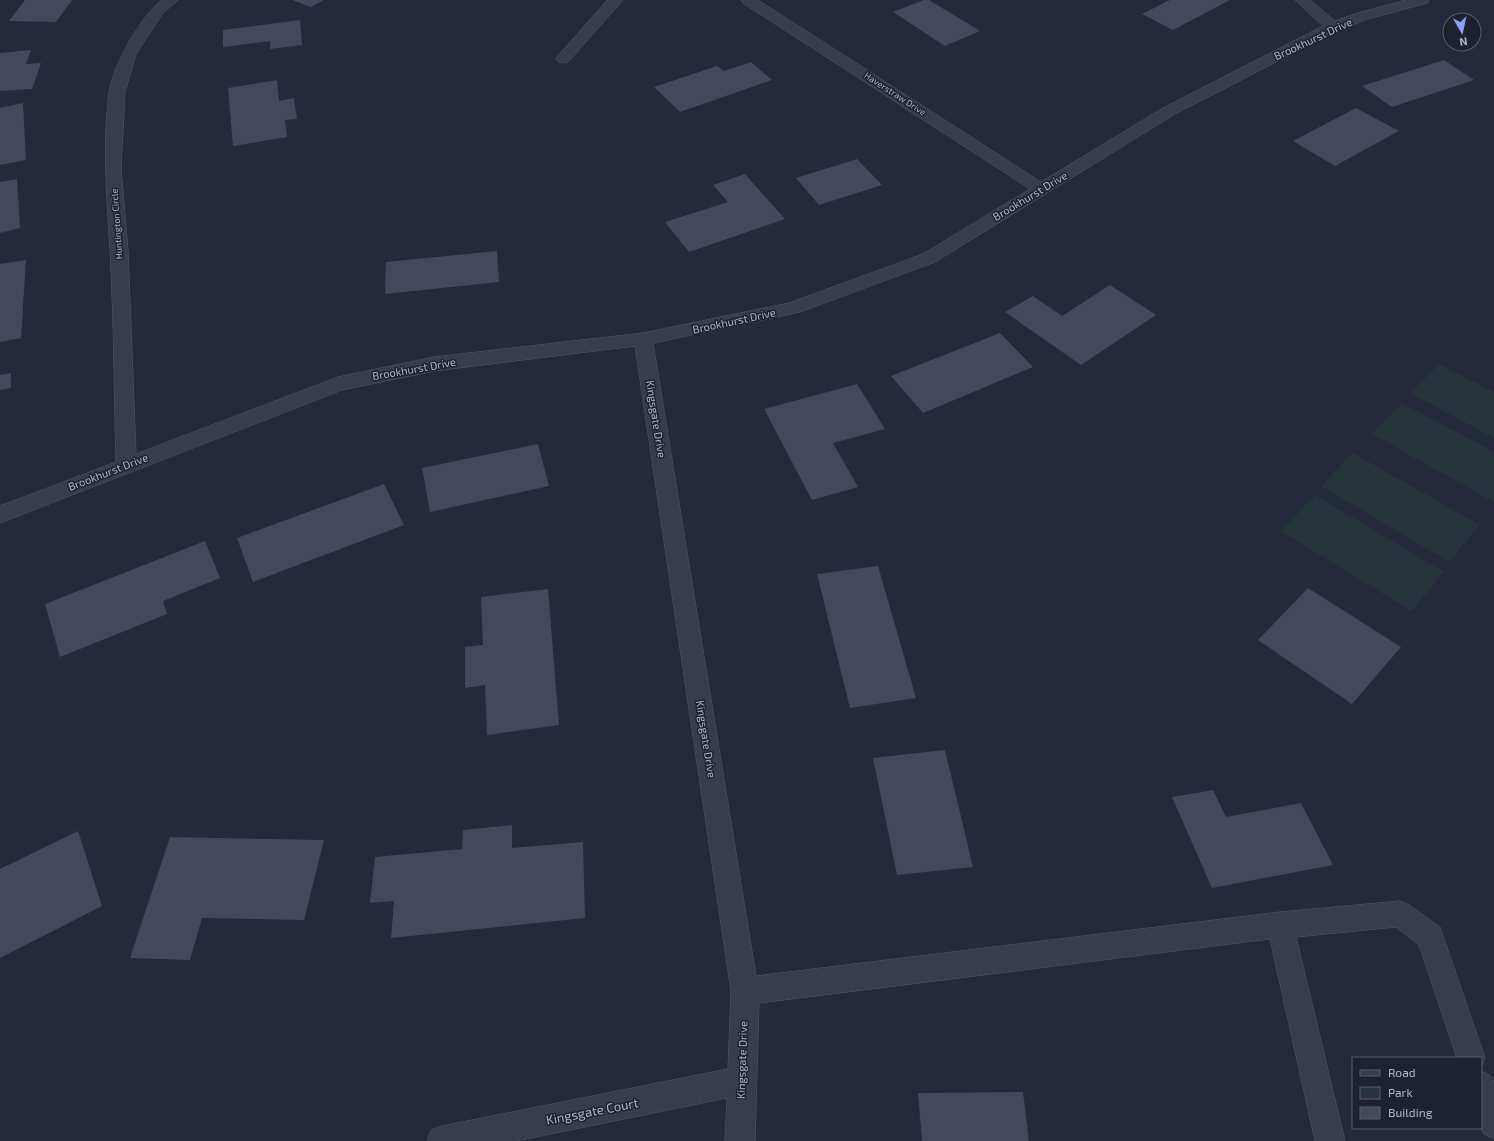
<svg xmlns="http://www.w3.org/2000/svg" width="1494" height="1141" font-family="'Exo 2',sans-serif">
<rect width="100%" height="100%" fill="#24293b"/>
<g fill="#26353c">
<path d="M 1439,364 L 1494,392 L 1494,438 L 1410,393 Z"/>
<path d="M 1402,403 L 1494,452 L 1494,502 L 1372,434 Z"/>
<path d="M 1353,453 L 1480,525 L 1449,562 L 1321,486 Z"/>
<path d="M 1315,495 L 1444,572 L 1411,611 L 1281,531 Z"/>
</g>
<g fill="#43485c">
<path d="M 25,0 L 72,0 L 56,22 L 9,21 Z"/>
<path d="M 292,0 L 324,0 L 311,7 Z"/>
<path d="M 924,0 L 929,0 L 980,31 L 945,46 L 893,12 Z"/>
<path d="M 1170,0 L 1230,0 L 1173,30 L 1142,14 Z"/>
<path d="M 300,20 L 302,45 L 270,49 L 270,41 L 223,47 L 223,30 Z"/>
<path d="M 31,50 L 26,64 L 41,63 L 32,89 L 0,91 L 0,53 Z"/>
<path d="M 1444,60 L 1474,80 L 1392,107 L 1362,86 Z"/>
<path d="M 751,62 L 772,80 L 680,112 L 654,87 L 717,66 L 724,71 Z"/>
<path d="M 277,80 L 279,101 L 294,98 L 297,119 L 285,120 L 287,137 L 233,146 L 228,88 Z"/>
<path d="M 23,103 L 26,160 L 0,165 L 0,108 Z"/>
<path d="M 1356,108 L 1399,131 L 1335,166 L 1293,141 Z"/>
<path d="M 857,159 L 882,185 L 819,205 L 796,178 Z"/>
<path d="M 745,174 L 785,219 L 689,252 L 665,222 L 728,202 L 713,185 Z"/>
<path d="M 17,179 L 20,228 L 0,233 L 0,182 Z"/>
<path d="M 497,251 L 499,282 L 385,294 L 386,262 Z"/>
<path d="M 26,260 L 21,338 L 0,342 L 0,264 Z"/>
<path d="M 1110,285 L 1156,315 L 1081,365 L 1005,312 L 1033,296 L 1062,316 Z"/>
<path d="M 1000,333 L 1033,367 L 923,413 L 891,376 Z"/>
<path d="M 11,373 L 11,388 L 0,390 L 0,375 Z"/>
<path d="M 857,384 L 885,429 L 833,443 L 858,487 L 812,500 L 764,409 Z"/>
<path d="M 538,444 L 549,486 L 430,512 L 422,468 Z"/>
<path d="M 384,484 L 404,525 L 253,582 L 237,538 Z"/>
<path d="M 205,541 L 220,578 L 163,601 L 167,614 L 60,657 L 45,604 Z"/>
<path d="M 878,566 L 916,698 L 850,708 L 817,574 Z"/>
<path d="M 1308,588 L 1401,647 L 1352,704 L 1258,640 Z"/>
<path d="M 548,589 L 559,725 L 487,735 L 485,685 L 465,688 L 465,647 L 483,645 L 481,597 Z"/>
<path d="M 945,750 L 973,867 L 897,875 L 873,758 Z"/>
<path d="M 1213,790 L 1226,817 L 1301,803 L 1333,865 L 1212,888 L 1172,797 Z"/>
<path d="M 512,825 L 512,848 L 583,842 L 585,918 L 391,938 L 394,901 L 370,903 L 375,857 L 462,849 L 463,830 Z"/>
<path d="M 78,831 L 102,906 L 0,958 L 0,869 Z"/>
<path d="M 170,837 L 324,840 L 304,920 L 202,918 L 190,960 L 130,958 Z"/>
<path d="M 1023,1092 L 1029,1141 L 922,1141 L 918,1093 Z"/>
</g>
<g fill="none" stroke-linecap="round" stroke-linejoin="round">
<g stroke="#535766" stroke-width="1">
<g id="minor">
<path d="M 162,0 L 178,0 L 163,13 L 136,54 L 125,92 L 121,168 L 128,251 L 136,454 L 338,377 L 434,357 L 643,333 L 789,303 L 923,254 L 1030,189 L 743,3 L 741,0 L 758,0 L 1041,182 L 1163,108 L 1323,26 L 1295,0 L 1310,0 L 1335,21 L 1358,13 L 1406,0 L 1429,0 L 1427,3 L 1368,19 L 1338,30 L 1175,114 L 935,262 L 800,312 L 653,343 L 756,976 L 1280,912 L 1400,901 L 1409,905 L 1440,927 L 1485,1058 L 1481,1068 L 1481,1058 L 1457,1058 L 1419,945 L 1396,927 L 1296,937 L 1345,1141 L 1315,1141 L 1270,939 L 759,1003 L 755,1141 L 725,1141 L 727,1098 L 516,1141 L 427,1141 L 431,1130 L 442,1126 L 728,1069 L 731,991 L 635,346 L 434,371 L 342,390 L 0,523 L 0,506 L 116,462 C 114,391 114,321 110,250 C 107,198 102,145 109,93 C 113,65 140,17 162,0 Z"/>
<path d="M 608,0 L 623,0 L 568,62 L 563,63 L 558,62 L 556,59 L 558,56 Z"/>
<path d="M 1481,1071 L 1491,1076 L 1494,1082 L 1494,1139 L 1484,1134 L 1481,1128 Z"/>
</g>
</g>
<use href="#minor" fill="#383c4b" fill-rule="evenodd"/>
</g>
<g text-anchor="middle" stroke-width="3" stroke-linejoin="round" paint-order="stroke">
<g font-size="9" fill="#b3b7c6" stroke="#1d2130">
<text transform="translate(895 94) rotate(33)" y="3">Haverstraw Drive</text>
<text transform="translate(117 224) rotate(-94)" y="3">Huntington Circle</text>
</g>
<g font-size="11" fill="#b3b7c6" stroke="#1d2130">
<text transform="translate(1313 39) rotate(-25)" y="4">Brookhurst Drive</text>
<text transform="translate(1030 196) rotate(-31)" y="4">Brookhurst Drive</text>
<text transform="translate(734 321) rotate(-12)" y="4">Brookhurst Drive</text>
<text transform="translate(414 369) rotate(-10)" y="4">Brookhurst Drive</text>
<text transform="translate(656 419) rotate(81)" y="4">Kingsgate Drive</text>
<text transform="translate(108 472) rotate(-21)" y="4">Brookhurst Drive</text>
<text transform="translate(706 739) rotate(81)" y="4">Kingsgate Drive</text>
<text transform="translate(742 1060) rotate(-88)" y="4">Kingsgate Drive</text>
</g>
<g font-size="13" fill="#b3b7c6" stroke="#1d2130">
<text transform="translate(592 1111) rotate(-11)" y="5">Kingsgate Court</text>
</g>
</g>
<rect x="1352" y="1057" width="130" height="72" fill="#1d2130" stroke="#595d6c"/>
<rect x="1360" y="1070" width="20" height="6" fill="#383c4b" stroke="#595d6c"/>
<text x="1388" y="1077" font-size="12" fill="#b3b7c6">Road</text>
<rect x="1360" y="1087" width="20" height="12" fill="#26353c" stroke="#595d6c"/>
<text x="1388" y="1097" font-size="12" fill="#b3b7c6">Park</text>
<rect x="1360" y="1107" width="20" height="12" fill="#43485c" stroke="#595d6c"/>
<text x="1388" y="1117" font-size="12" fill="#b3b7c6">Building</text>
<g transform="translate(1462 32) rotate(171)"><circle r="19" fill="#1d2130" stroke="#595d6c"/>
<path d="M0-3L7 15L0 10L-7 15Z" fill="#8c9ff2"/>
<text y="-6" font-size="11" font-weight="bold" text-anchor="middle" fill="#b3b7c6">N</text>
</g>
</svg>
